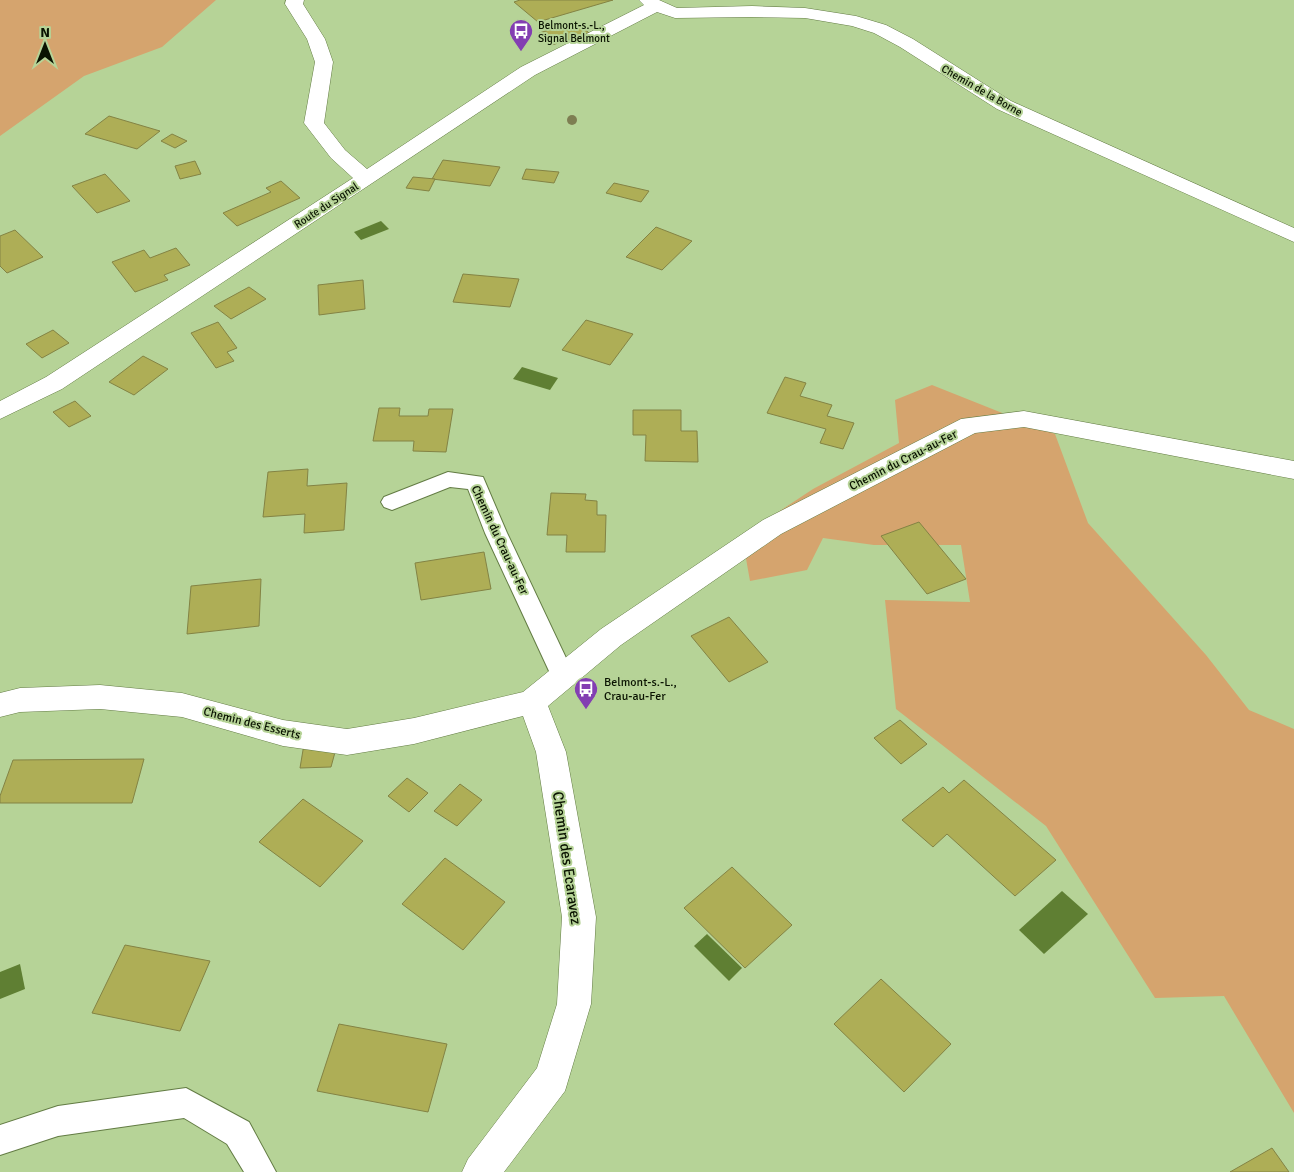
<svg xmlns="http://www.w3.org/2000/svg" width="1294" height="1172" font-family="Signika,sans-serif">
<rect width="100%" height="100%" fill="#b6d397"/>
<g fill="#d5a46e">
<path d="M 0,0 L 216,0 L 162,47 L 84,76 L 0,136 Z"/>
<path d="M 932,385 L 1055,434 L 1088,523 L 1206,655 L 1249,710 L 1294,729 L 1294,1113 L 1224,996 L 1155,998 L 1046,826 L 896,709 L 885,600 L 970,602 L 961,545 L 874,545 L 823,538 L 807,570 L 750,581 L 742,536 L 813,489 L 899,443 L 895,400 Z"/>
</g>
<g fill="#5f7f33">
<path d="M 381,221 L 389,229 L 361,240 L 354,232 Z"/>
<path d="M 522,367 L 558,378 L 550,390 L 513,379 Z"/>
<path d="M 1062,891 L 1088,914 L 1044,954 L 1019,930 Z"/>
<path d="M 707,934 L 742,968 L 729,981 L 694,946 Z"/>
<path d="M 20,964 L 25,989 L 0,999 L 0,972 Z"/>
</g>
<g fill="#aeae56" stroke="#838344">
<path d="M 520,0 L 613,0 L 538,22 L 514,2 Z"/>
<path d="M 576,22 L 589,33 L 552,45 L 539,33 Z"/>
<path d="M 109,116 L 160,131 L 137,149 L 85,134 Z"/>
<path d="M 172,134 L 187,141 L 175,148 L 161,141 Z"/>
<path d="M 443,160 L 500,167 L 490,186 L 432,179 Z"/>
<path d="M 195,161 L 201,174 L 180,179 L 175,166 Z"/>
<path d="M 526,169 L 559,172 L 554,183 L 522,179 Z"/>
<path d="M 105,174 L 130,201 L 97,213 L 72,186 Z"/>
<path d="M 413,177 L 435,179 L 429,191 L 406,188 Z"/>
<path d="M 281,181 L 300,198 L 237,226 L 223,213 L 271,192 L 266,188 Z"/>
<path d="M 614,183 L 649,191 L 641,202 L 606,193 Z"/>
<path d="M 656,227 L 692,241 L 662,270 L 626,257 Z"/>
<path d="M 15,230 L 43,257 L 7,273 L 0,266 L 0,236 Z"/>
<path d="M 176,248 L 190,265 L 164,275 L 168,280 L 135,292 L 112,262 L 144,250 L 150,258 Z"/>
<path d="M 463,274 L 519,279 L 510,307 L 453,302 Z"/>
<path d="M 363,280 L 365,309 L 319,315 L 318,285 Z"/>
<path d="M 249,287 L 266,299 L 231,319 L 214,306 Z"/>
<path d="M 586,320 L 633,334 L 610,365 L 562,350 Z"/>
<path d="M 218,322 L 237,348 L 227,352 L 234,361 L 216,368 L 191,333 Z"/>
<path d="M 53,330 L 69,343 L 42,358 L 26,344 Z"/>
<path d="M 143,356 L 168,369 L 134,395 L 109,382 Z"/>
<path d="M 785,377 L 806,383 L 800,396 L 832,405 L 827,416 L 854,423 L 843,449 L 820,443 L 826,429 L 767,413 Z"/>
<path d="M 75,401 L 91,416 L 69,427 L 53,412 Z"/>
<path d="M 379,408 L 400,408 L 399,416 L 428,416 L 429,409 L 453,409 L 446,452 L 413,451 L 414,441 L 373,441 Z"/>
<path d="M 633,410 L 681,410 L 681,431 L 697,431 L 698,462 L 645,461 L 646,435 L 633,435 Z"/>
<path d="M 308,469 L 307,486 L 347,483 L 344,530 L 304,533 L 305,514 L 263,517 L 268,472 Z"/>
<path d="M 551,493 L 586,494 L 585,500 L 597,501 L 597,515 L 606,515 L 605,552 L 566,552 L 567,535 L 547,535 Z"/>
<path d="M 919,522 L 966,579 L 927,594 L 881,536 Z"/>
<path d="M 484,552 L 491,589 L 421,600 L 415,563 Z"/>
<path d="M 261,579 L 259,626 L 187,634 L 191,586 Z"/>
<path d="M 729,617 L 768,662 L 729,682 L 691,636 Z"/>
<path d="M 900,720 L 927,744 L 901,764 L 874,738 Z"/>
<path d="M 304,744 L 337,745 L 331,767 L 300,768 Z"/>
<path d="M 144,759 L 132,803 L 0,803 L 0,796 L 13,760 Z"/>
<path d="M 407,778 L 428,793 L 409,812 L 388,796 Z"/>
<path d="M 964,780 L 1056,860 L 1015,896 L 947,834 L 933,847 L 902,820 L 943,787 L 949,793 Z"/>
<path d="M 460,784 L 482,800 L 457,826 L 434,811 Z"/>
<path d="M 303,799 L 363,841 L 320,887 L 259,842 Z"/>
<path d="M 445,858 L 505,902 L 463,950 L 402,904 Z"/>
<path d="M 732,867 L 792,925 L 745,968 L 684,908 Z"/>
<path d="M 125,945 L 210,961 L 180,1031 L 92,1013 Z"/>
<path d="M 881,979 L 951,1044 L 904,1092 L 834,1024 Z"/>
<path d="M 339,1024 L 447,1044 L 428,1112 L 317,1091 Z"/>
<path d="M 1272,1148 L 1289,1172 L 1230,1172 Z"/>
</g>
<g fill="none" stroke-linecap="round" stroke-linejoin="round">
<g stroke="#637c44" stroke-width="2">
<g id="service">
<path d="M 448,472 L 483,477 L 507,533 L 575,677 L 571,684 L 563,687 L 555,684 L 485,533 L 468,489 L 450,487 L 392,510 L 384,507 L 381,502 L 384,497 Z"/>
<path d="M 186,1088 L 249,1122 L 276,1172 L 244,1172 L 227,1144 L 184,1118 L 58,1136 L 0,1155 L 0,1125 L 58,1106 Z"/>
</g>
</g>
<g stroke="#637c44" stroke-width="1">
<g id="minor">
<path d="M 286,0 L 304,0 L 303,4 L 325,39 L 333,62 L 324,123 L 345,150 L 367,169 L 521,67 L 644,5 L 639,0 L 659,0 L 677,8 L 752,6 L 805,8 L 856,16 L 886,25 L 913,39 L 1011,101 L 1294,228 L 1294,242 L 997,109 L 900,47 L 874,33 L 852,26 L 805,18 L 752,17 L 675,18 L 657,12 L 535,75 L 62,389 L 0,419 L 0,401 L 46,377 L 353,178 L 331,158 L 304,123 L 315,62 L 307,39 L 285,4 Z"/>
<path d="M 1024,411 L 1294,461 L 1294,479 L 1024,427 L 975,433 L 781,534 L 621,645 L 548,706 L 566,752 L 596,917 L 591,1004 L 565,1091 L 504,1172 L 462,1172 L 468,1159 L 537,1068 L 557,1004 L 562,917 L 536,752 L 523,716 L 414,744 L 347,755 L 283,746 L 182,717 L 100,709 L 20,712 L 0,717 L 0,693 L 20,688 L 100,685 L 182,693 L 283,720 L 347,729 L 414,718 L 523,692 L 601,629 L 763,520 L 961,419 Z"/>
</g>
</g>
<use href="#service" fill="#fff" fill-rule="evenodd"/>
<use href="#minor" fill="#fff" fill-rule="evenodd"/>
</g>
<circle fill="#7e7e52" cx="572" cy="120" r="5"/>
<defs>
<g id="bus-pin" transform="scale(1.25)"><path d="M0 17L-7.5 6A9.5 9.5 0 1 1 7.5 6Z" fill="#833eb2" stroke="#b6d397"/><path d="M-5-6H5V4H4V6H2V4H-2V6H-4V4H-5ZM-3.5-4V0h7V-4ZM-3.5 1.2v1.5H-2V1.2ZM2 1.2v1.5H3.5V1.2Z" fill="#fff"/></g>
</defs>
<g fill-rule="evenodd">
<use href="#bus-pin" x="521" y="31"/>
<use href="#bus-pin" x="586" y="689"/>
</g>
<g text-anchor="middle" stroke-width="4" stroke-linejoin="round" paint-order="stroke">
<g font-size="11" fill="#0a1301" stroke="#b6d397" text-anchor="start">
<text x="538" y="29">Belmont-s.-L.,<tspan x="538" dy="13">Signal Belmont</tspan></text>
</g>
<g font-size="11" fill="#0a1301" stroke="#b6d397">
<text transform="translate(982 90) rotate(30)" y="4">Chemin de la Borne</text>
<text transform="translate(326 205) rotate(-33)" y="4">Route du Signal</text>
</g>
<g font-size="12" fill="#0a1301" stroke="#b6d397">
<text transform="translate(903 460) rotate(-27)" y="4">Chemin du Crau-au-Fer</text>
<text transform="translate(500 540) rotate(65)" y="4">Chemin du Crau-au-Fer</text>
<text transform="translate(252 723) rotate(14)" y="4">Chemin des Esserts</text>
</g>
<g font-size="12" fill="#0a1301" stroke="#b6d397" text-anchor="start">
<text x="604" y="686">Belmont-s.-L.,<tspan x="604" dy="14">Crau-au-Fer</tspan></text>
</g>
<g font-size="15" fill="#0a1301" stroke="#b6d397">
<text transform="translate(567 858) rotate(82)" y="5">Chemin des Ecaravez</text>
</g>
</g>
<g transform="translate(45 45)" stroke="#b6d397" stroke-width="4" paint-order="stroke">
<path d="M0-4L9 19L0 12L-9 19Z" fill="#0a1301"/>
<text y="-8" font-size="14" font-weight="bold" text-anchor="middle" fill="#0a1301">N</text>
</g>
</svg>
